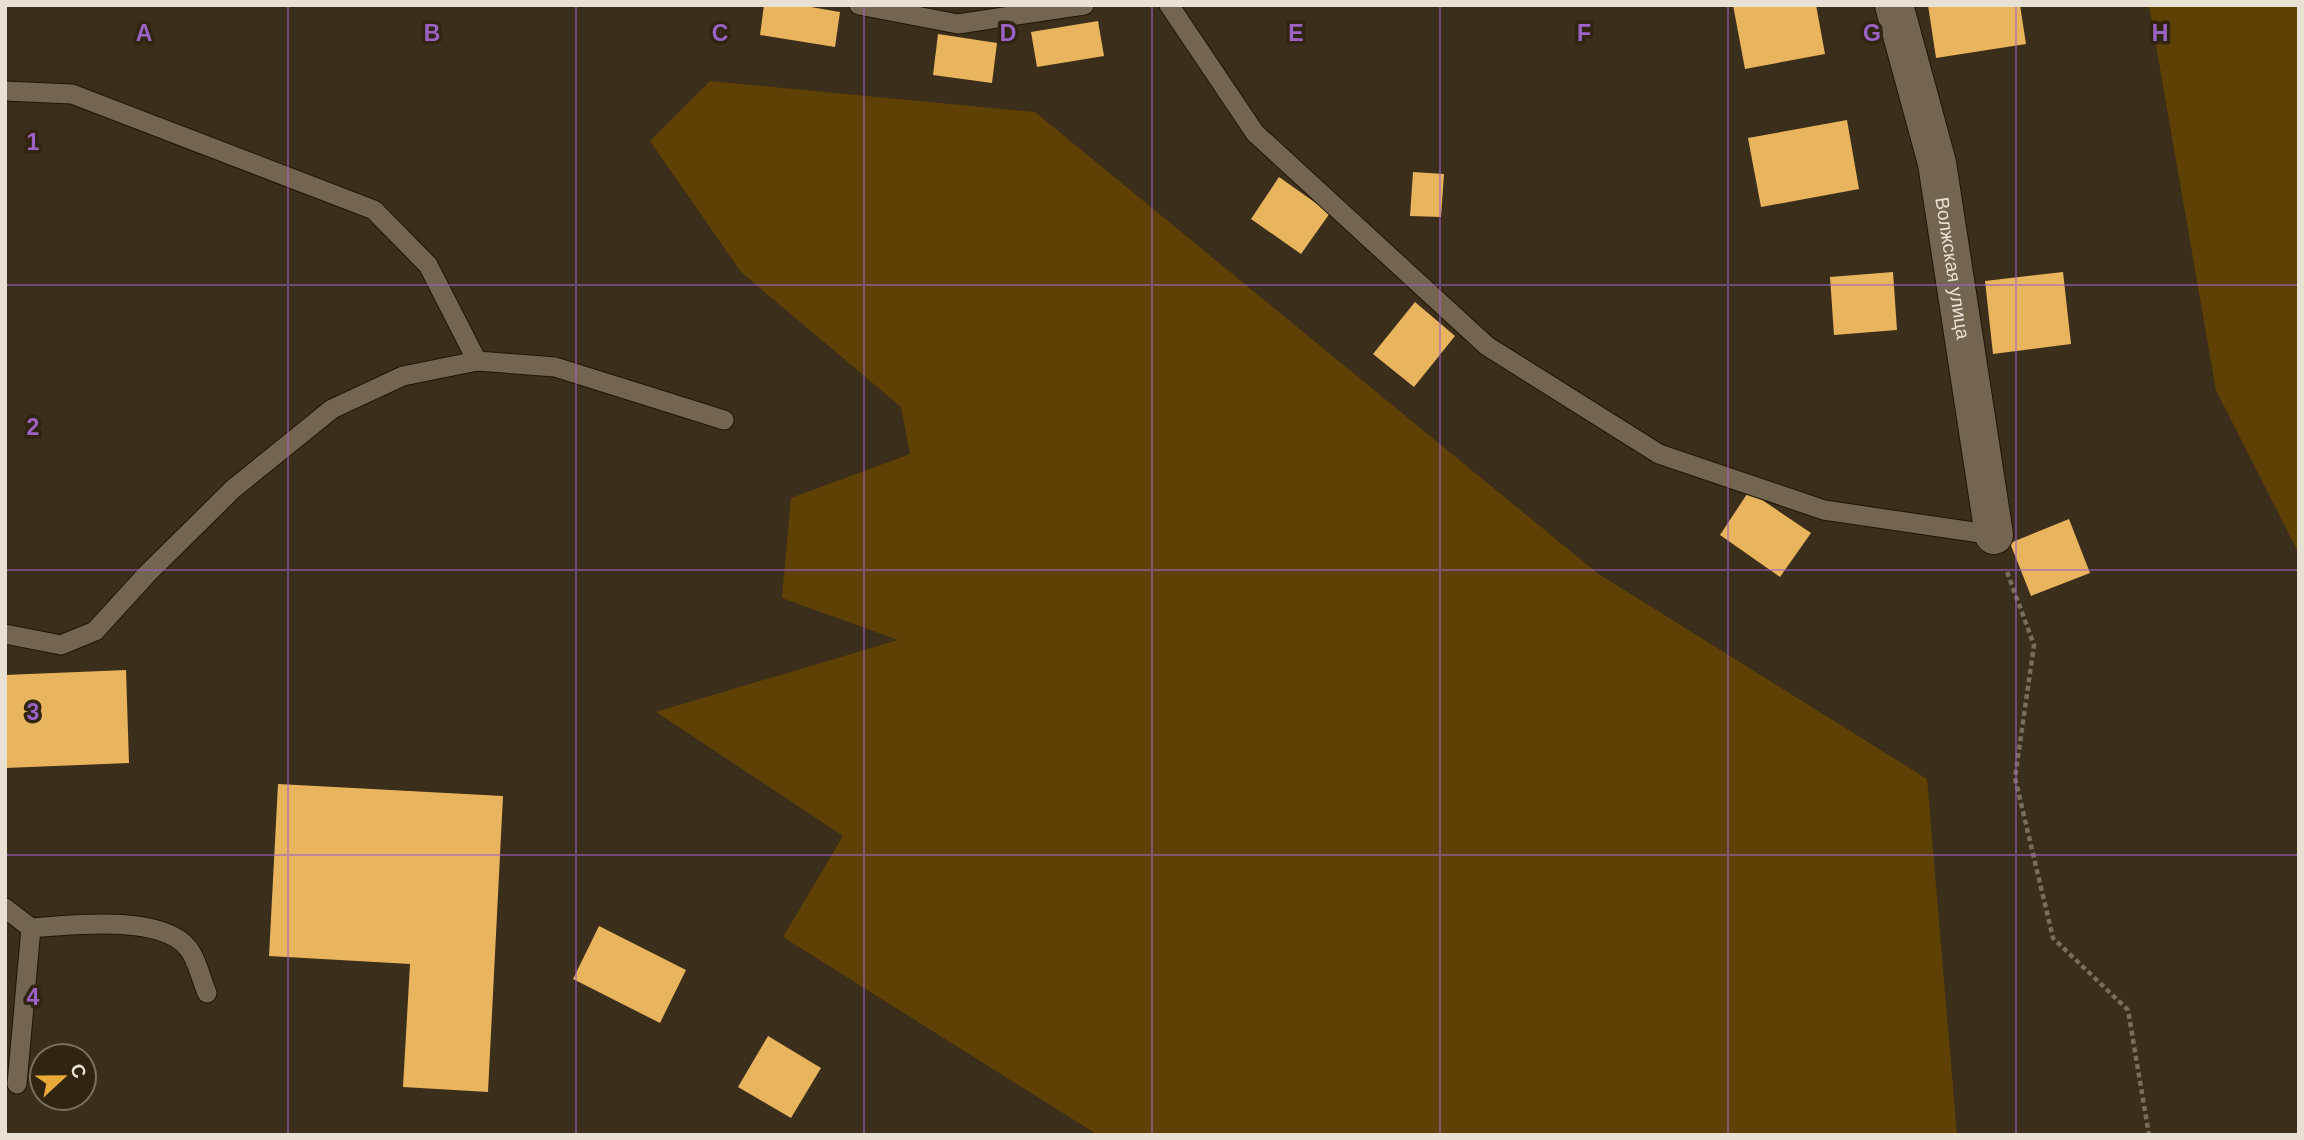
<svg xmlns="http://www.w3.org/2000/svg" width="2304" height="1140" font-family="Helvetica,sans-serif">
<rect width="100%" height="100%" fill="#3b2e1a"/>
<g fill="#5f4105">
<path d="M 2149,5 L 2299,5 L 2299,554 L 2216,390 Z"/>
<path d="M 710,81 L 1035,112 L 1597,573 L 1927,779 L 1957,1135 L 1098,1135 L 783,937 L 843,836 L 656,712 L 898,640 L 782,598 L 791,498 L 910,454 L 901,407 L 741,272 L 650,141 Z"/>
</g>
<g fill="#e8b45e">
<path d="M 764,5 L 799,5 L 840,12 L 835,47 L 760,35 Z"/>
<path d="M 1733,5 L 1816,5 L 1825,54 L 1745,69 Z"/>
<path d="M 1928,5 L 2020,5 L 2026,44 L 1936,58 Z"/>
<path d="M 1098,21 L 1104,56 L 1037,67 L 1031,32 Z"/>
<path d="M 938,34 L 997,43 L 992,83 L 933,75 Z"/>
<path d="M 1847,120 L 1859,189 L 1761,207 L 1748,138 Z"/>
<path d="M 1413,172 L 1444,174 L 1441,217 L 1410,216 Z"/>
<path d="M 1279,177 L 1330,213 L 1301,254 L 1251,219 Z"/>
<path d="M 1893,272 L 1897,330 L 1834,335 L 1830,277 Z"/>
<path d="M 2063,272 L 2071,344 L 1993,354 L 1985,281 Z"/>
<path d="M 1415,302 L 1455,336 L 1414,387 L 1373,354 Z"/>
<path d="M 1749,491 L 1811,533 L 1780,577 L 1720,535 Z"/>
<path d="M 2069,519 L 2090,573 L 2031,596 L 2010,543 Z"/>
<path d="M 126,670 L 129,763 L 5,768 L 5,675 Z"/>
<path d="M 278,784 L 503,796 L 488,1092 L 403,1087 L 410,964 L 269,956 Z"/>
<path d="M 599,926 L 686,970 L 660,1023 L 573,979 Z"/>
<path d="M 768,1036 L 821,1068 L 791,1118 L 738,1087 Z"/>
</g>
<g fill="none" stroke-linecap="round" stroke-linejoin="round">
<g stroke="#221603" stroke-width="21">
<g id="service">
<path d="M 859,5 L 958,24 L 1084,5"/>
<path d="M 1169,5 L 1255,133 L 1487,346 L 1659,454 L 1824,510 L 1994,535"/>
<path d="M 5,91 L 72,94 L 374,210 L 428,265 L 477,361"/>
<path d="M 5,634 L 61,645 L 95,631 L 147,574 L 233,489 L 332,409 L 403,376 L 477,361 L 555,367 L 724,420"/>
<path d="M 5,908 L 31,928 C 70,925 161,914 188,948 C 197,959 201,979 207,993"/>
<path d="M 17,1084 L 31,928"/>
</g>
</g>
<g stroke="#221603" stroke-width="40">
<g id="minor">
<path id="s1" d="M 1894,5 L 1937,163 L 1994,535"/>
</g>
</g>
<path stroke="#796d5c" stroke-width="4.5" stroke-dasharray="5 3.5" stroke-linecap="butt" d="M 2007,572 L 2034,645 L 2015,778 L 2053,938 L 2128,1010 L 2149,1135"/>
<use href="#service" stroke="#73654f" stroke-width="19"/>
<use href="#minor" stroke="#73654f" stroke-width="38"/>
</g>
<path fill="none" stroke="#9c62c6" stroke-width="2" stroke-opacity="0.55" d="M 288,5 L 288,1135M 576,5 L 576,1135M 864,5 L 864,1135M 1152,5 L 1152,1135M 1440,5 L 1440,1135M 1728,5 L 1728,1135M 2016,5 L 2016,1135M 5,285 L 2299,285M 5,570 L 2299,570M 5,855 L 2299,855"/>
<g text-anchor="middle" stroke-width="7" stroke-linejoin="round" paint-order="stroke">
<g font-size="19" fill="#eae1d5" stroke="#312410">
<text dy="7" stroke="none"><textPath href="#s1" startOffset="270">Волжская улица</textPath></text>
</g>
</g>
<g font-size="23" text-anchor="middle" font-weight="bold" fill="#9c62c6" stroke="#312410" stroke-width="7" stroke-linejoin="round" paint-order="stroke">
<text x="144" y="41">A</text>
<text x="432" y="41">B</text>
<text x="720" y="41">C</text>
<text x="1008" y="41">D</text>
<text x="1296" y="41">E</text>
<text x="1584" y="41">F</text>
<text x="1872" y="41">G</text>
<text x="2160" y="41">H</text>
<text x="33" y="150">1</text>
<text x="33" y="435">2</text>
<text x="33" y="720">3</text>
<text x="33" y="1005">4</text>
</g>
<rect width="2304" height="1140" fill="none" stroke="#eae1d5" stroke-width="14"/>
<g transform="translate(63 1077) rotate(68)"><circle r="33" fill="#312410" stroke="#7b705f" stroke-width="2"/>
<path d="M0-5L12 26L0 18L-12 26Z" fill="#e9aa38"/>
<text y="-10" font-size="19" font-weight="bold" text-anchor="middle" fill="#eae1d5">С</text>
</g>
</svg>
